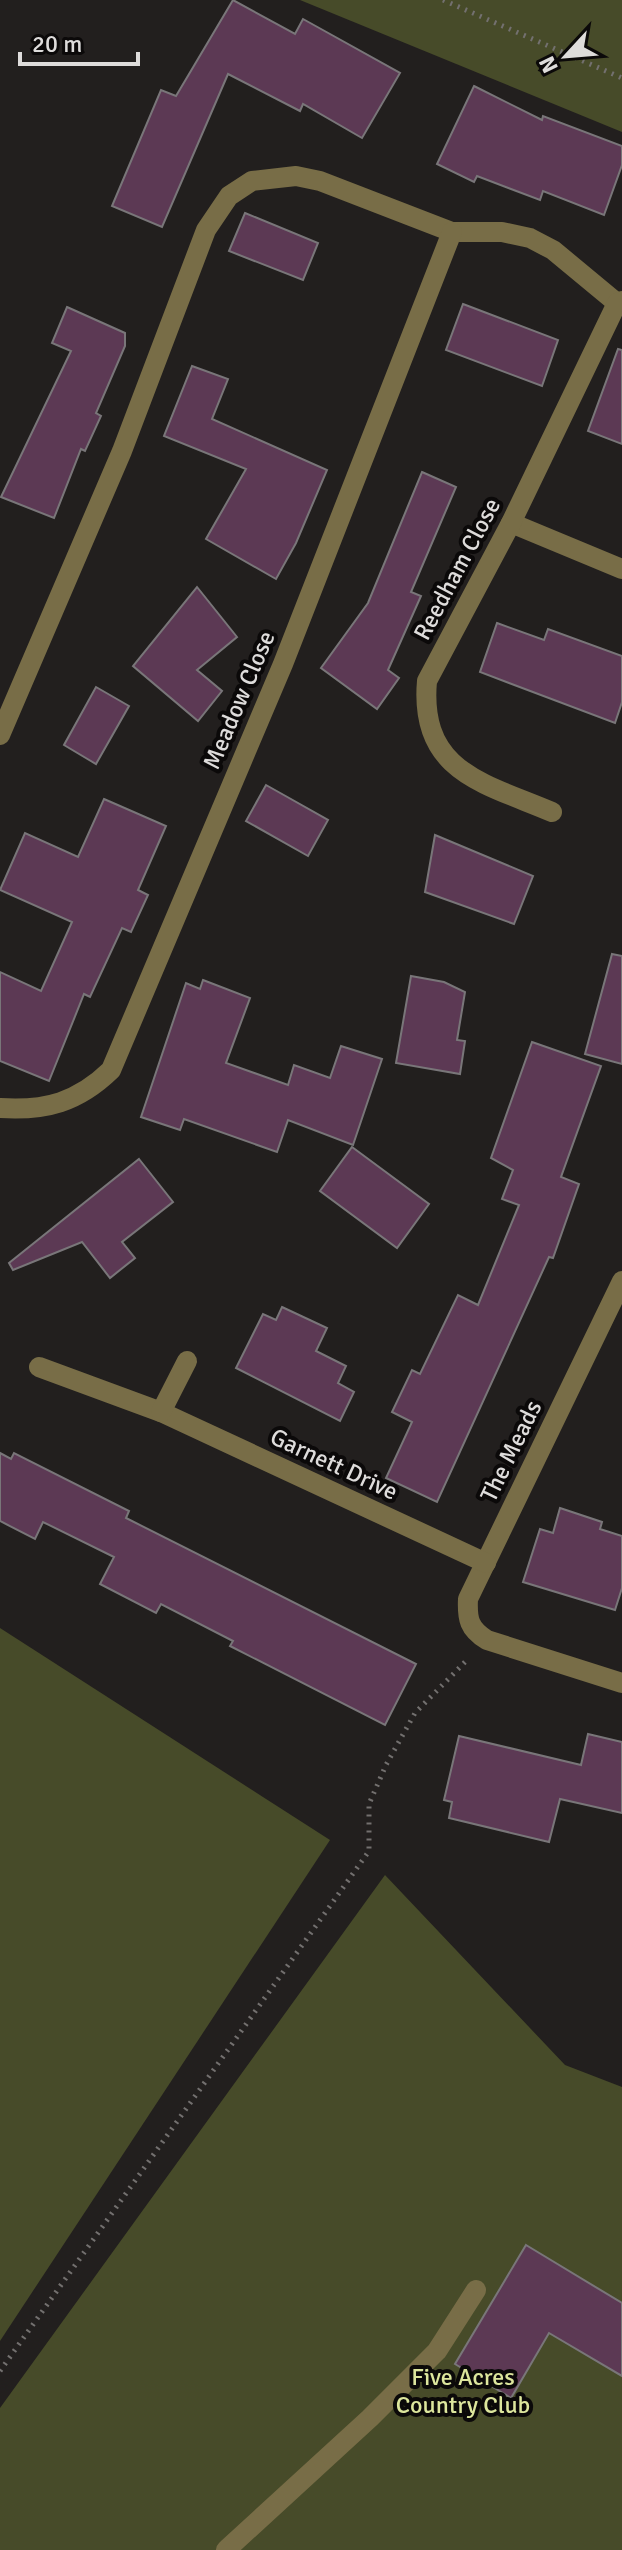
<svg xmlns="http://www.w3.org/2000/svg" width="622" height="2550" font-family="Signika,sans-serif">
<rect width="100%" height="100%" fill="#221f1e"/>
<g fill="#474b29">
<path d="M 300,0 L 622,0 L 622,132 Z"/>
<path d="M 0,1628 L 330,1840 L 0,2341 Z"/>
<path d="M 385,1875 L 565,2065 L 622,2087 L 622,2550 L 0,2550 L 0,2408 Z"/>
</g>
<g fill="#5c3954" stroke="#797679" stroke-width="2">
<path d="M 233,0 L 295,34 L 303,19 L 400,73 L 362,138 L 303,104 L 300,111 L 228,74 L 162,227 L 112,206 L 161,90 L 176,96 Z"/>
<path d="M 474,86 L 542,120 L 543,116 L 622,146 L 622,165 L 604,215 L 543,191 L 540,200 L 477,176 L 474,182 L 437,164 Z"/>
<path d="M 245,213 L 318,243 L 303,280 L 229,251 Z"/>
<path d="M 463,304 L 558,340 L 542,386 L 446,350 Z"/>
<path d="M 67,307 L 125,333 L 125,346 L 96,413 L 101,416 L 85,451 L 81,449 L 54,518 L 1,497 L 71,351 L 52,343 Z"/>
<path d="M 618,349 L 622,350 L 622,444 L 588,431 Z"/>
<path d="M 192,366 L 228,379 L 212,419 L 327,470 L 296,543 L 276,579 L 206,539 L 246,469 L 164,436 Z"/>
<path d="M 422,472 L 456,487 L 411,592 L 421,596 L 388,670 L 399,678 L 377,709 L 321,668 L 368,603 Z"/>
<path d="M 197,587 L 237,637 L 197,670 L 222,691 L 198,721 L 133,666 Z"/>
<path d="M 497,623 L 544,640 L 548,629 L 622,656 L 622,702 L 615,723 L 480,672 Z"/>
<path d="M 96,687 L 129,706 L 96,764 L 64,745 Z"/>
<path d="M 266,785 L 328,820 L 308,856 L 246,821 Z"/>
<path d="M 104,799 L 166,826 L 138,890 L 148,895 L 131,932 L 122,928 L 90,997 L 84,994 L 49,1081 L 0,1061 L 0,972 L 41,991 L 72,922 L 0,890 L 25,833 L 78,857 Z"/>
<path d="M 435,835 L 533,876 L 514,924 L 425,892 Z"/>
<path d="M 612,954 L 622,956 L 622,1064 L 585,1054 Z"/>
<path d="M 411,976 L 444,982 L 465,992 L 457,1040 L 465,1041 L 460,1074 L 396,1063 Z"/>
<path d="M 203,980 L 250,998 L 226,1063 L 288,1085 L 294,1065 L 330,1078 L 341,1046 L 382,1059 L 353,1145 L 288,1120 L 277,1152 L 184,1119 L 180,1130 L 141,1117 L 186,983 L 200,989 Z"/>
<path d="M 532,1042 L 601,1066 L 561,1177 L 579,1184 L 553,1258 L 549,1257 L 437,1502 L 386,1478 L 412,1422 L 392,1412 L 412,1370 L 420,1374 L 458,1295 L 478,1305 L 519,1205 L 502,1199 L 513,1170 L 491,1158 Z"/>
<path d="M 352,1147 L 429,1204 L 397,1248 L 320,1191 Z"/>
<path d="M 139,1159 L 173,1202 L 122,1242 L 135,1258 L 110,1278 L 82,1242 L 13,1270 L 9,1263 Z"/>
<path d="M 282,1307 L 327,1328 L 316,1351 L 346,1366 L 338,1383 L 354,1392 L 340,1421 L 236,1368 L 263,1314 L 276,1320 Z"/>
<path d="M 0,1453 L 11,1459 L 14,1453 L 129,1511 L 126,1518 L 416,1664 L 385,1725 L 230,1646 L 233,1641 L 161,1604 L 156,1613 L 100,1584 L 114,1557 L 43,1522 L 35,1539 L 0,1521 Z"/>
<path d="M 560,1508 L 602,1522 L 600,1529 L 622,1536 L 622,1588 L 615,1610 L 523,1582 L 540,1529 L 553,1533 Z"/>
<path d="M 588,1734 L 622,1742 L 622,1813 L 560,1799 L 549,1842 L 449,1818 L 452,1802 L 444,1800 L 459,1736 L 581,1765 Z"/>
<path d="M 526,2245 L 622,2303 L 622,2376 L 549,2333 L 511,2398 L 455,2364 Z"/>
</g>
<g fill="none" stroke-linecap="round" stroke-linejoin="round">
<g stroke="#73706f" stroke-width="5" stroke-dasharray="2 6" stroke-linecap="butt">
<path d="M 443,0 L 622,78"/>
<path d="M 0,2371 L 369,1851 L 369,1804 L 386,1765 L 415,1713 L 466,1661"/>
</g>
<g stroke="#786d47" stroke-width="20">
<path d="M 511,523 L 622,569"/>
<path d="M 0,735 L 122,451 L 206,230 L 229,196 L 252,181 L 296,176 L 320,181 L 452,232 L 502,232 L 530,238 L 553,250 L 617,303"/>
<path d="M 552,812 C 484,783 419,772 427,681 L 511,523 L 617,303 L 622,301"/>
<path d="M 0,1108 C 46,1111 78,1102 111,1070 L 283,664 L 452,232"/>
<path d="M 622,1281 L 468,1599 C 467,1619 469,1629 487,1640 L 622,1683"/>
<path d="M 39,1367 L 161,1412 L 486,1563"/>
<path d="M 161,1412 L 187,1361"/>
<path d="M 226,2550 L 370,2418 L 437,2351 L 476,2290"/>
</g>
</g>
<g text-anchor="middle" stroke-width="8" stroke-linejoin="round" paint-order="stroke">
<g font-size="24" fill="#dedcdb" stroke="#0b0909">
<text transform="translate(457 569) rotate(-62)" y="8">Reedham Close</text>
<text transform="translate(239 700) rotate(-67)" y="8">Meadow Close</text>
<text transform="translate(511 1451) rotate(-64)" y="8">The Meads</text>
<text transform="translate(334 1464) rotate(25)" y="8">Garnett Drive</text>
</g>
<g font-size="24" fill="#dde69d" stroke="#0b0909">
<text x="463" y="2385">Five Acres<tspan x="463" dy="28">Country Club</tspan></text>
</g>
</g>
<g transform="translate(566 56) rotate(244)" stroke="#0b0909" stroke-width="6" paint-order="stroke">
<path d="M0-6L14 30L0 20L-14 30Z" fill="#dedcdb"/>
<text y="-12" font-size="22" font-weight="bold" text-anchor="middle" fill="#dedcdb">N</text>
</g>
<path d="M20 52v12h118v-12" fill="none" stroke="#dedcdb" stroke-width="4"/>
<text x="32" y="52" font-size="24" fill="#dedcdb" stroke="#0b0909" stroke-width="6" paint-order="stroke">20 m</text>
</svg>
